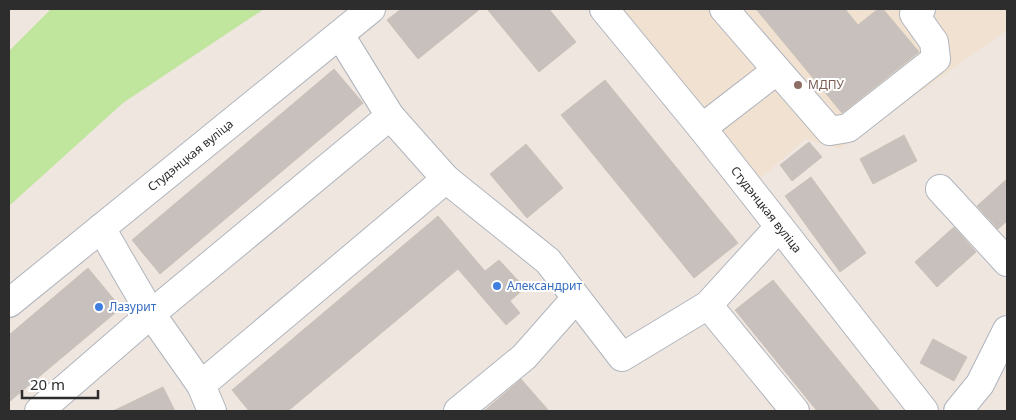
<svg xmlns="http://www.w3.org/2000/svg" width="1016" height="420" font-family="'Noto Sans',sans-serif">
<rect width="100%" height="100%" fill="#efe6e0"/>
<path fill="#f0e1d0" d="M 603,9 L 1007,9 L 1007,30 L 840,149 L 805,139 L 769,171 L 747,186 Z"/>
<path fill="#c0e59d" d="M 51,9 L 264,9 L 123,103 L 9,206 L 9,51 Z"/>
<g fill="#c7c0bc" stroke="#cbc2b9">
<path d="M 401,9 L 480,9 L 418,59 L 387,20 Z"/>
<path d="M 487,9 L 549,9 L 576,42 L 539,72 Z"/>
<path d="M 756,9 L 845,9 L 858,25 L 878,9 L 883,9 L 919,52 L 842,113 Z"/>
<path d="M 334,69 L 363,103 L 160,274 L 132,240 Z"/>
<path d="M 605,80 L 738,243 L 694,278 L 561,115 Z"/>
<path d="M 904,135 L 917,161 L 873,184 L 860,159 Z"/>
<path d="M 809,142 L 822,157 L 792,181 L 780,165 Z"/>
<path d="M 526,144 L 563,188 L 527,218 L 490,174 Z"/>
<path d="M 811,177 L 866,253 L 840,272 L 785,196 Z"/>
<path d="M 1007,179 L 1007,221 L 998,229 L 977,206 Z"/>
<path d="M 438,216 L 485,271 L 499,260 L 525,288 L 510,301 L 520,313 L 506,325 L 458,269 L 288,411 L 249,411 L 232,390 Z"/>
<path d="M 954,227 L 976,252 L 937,287 L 915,262 Z"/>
<path d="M 88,268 L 121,308 L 9,402 L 9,335 Z"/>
<path d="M 773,280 L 880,411 L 817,411 L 735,310 Z"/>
<path d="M 933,339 L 967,357 L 954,381 L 920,363 Z"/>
<path d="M 521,379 L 549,411 L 484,411 L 519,381 Z"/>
<path d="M 163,387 L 175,411 L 113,411 Z"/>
</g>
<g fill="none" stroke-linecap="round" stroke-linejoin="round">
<g stroke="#b0b5bd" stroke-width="30">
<g id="minor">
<path id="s1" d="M 604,9 L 702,128 L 924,411"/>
<path d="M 724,9 L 830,131 L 848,128 L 936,59 L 934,42 L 914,14 L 921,9"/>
<path d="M 340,35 L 390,116 L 446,179"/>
<path d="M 702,128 L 776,71"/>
<path d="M 940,189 L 1007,262"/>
<path d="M 101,228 L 151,314 L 201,385 L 212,411"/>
<path id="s2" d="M 9,303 L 371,9"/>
<path d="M 708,305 L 795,411"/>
<path d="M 201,385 L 446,179 L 548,261 L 622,357 L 708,305 L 779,227"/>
<path d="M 39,411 L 151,314 L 390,116"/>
<path d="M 458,411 L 524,357 L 576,298"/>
<path d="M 958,411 L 980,384 L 1007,330"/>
</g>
</g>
<use href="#minor" stroke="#fff" stroke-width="28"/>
</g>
<circle fill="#8d6e63" stroke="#fff" stroke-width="2" cx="798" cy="85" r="5"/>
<g fill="#3f7fe0" stroke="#fff" stroke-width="2">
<circle cx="497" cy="286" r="5"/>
<circle cx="99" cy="307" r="5"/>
</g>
<g text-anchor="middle" stroke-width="4" stroke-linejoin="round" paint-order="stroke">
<g font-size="12" fill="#785e54" stroke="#fff" text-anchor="start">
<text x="808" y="89">МДПУ</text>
</g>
<g font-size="12" fill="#2d2d2d" stroke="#fff">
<text dy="4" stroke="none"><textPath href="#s2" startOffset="234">Студэнцкая вуліца</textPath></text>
<text dy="4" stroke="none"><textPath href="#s1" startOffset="258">Студэнцкая вуліца</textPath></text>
</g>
<g font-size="12" fill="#366cbe" stroke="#fff" text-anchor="start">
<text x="507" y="290">Александрит</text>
<text x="109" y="311">Лазурит</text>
</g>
</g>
<rect width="1016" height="420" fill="none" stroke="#2d2d2d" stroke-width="20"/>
<path d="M22 390v8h76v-8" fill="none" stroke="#2d2d2d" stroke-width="2.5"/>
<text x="30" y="390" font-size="15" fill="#2d2d2d" stroke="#ffffff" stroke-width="4" paint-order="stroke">20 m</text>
</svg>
